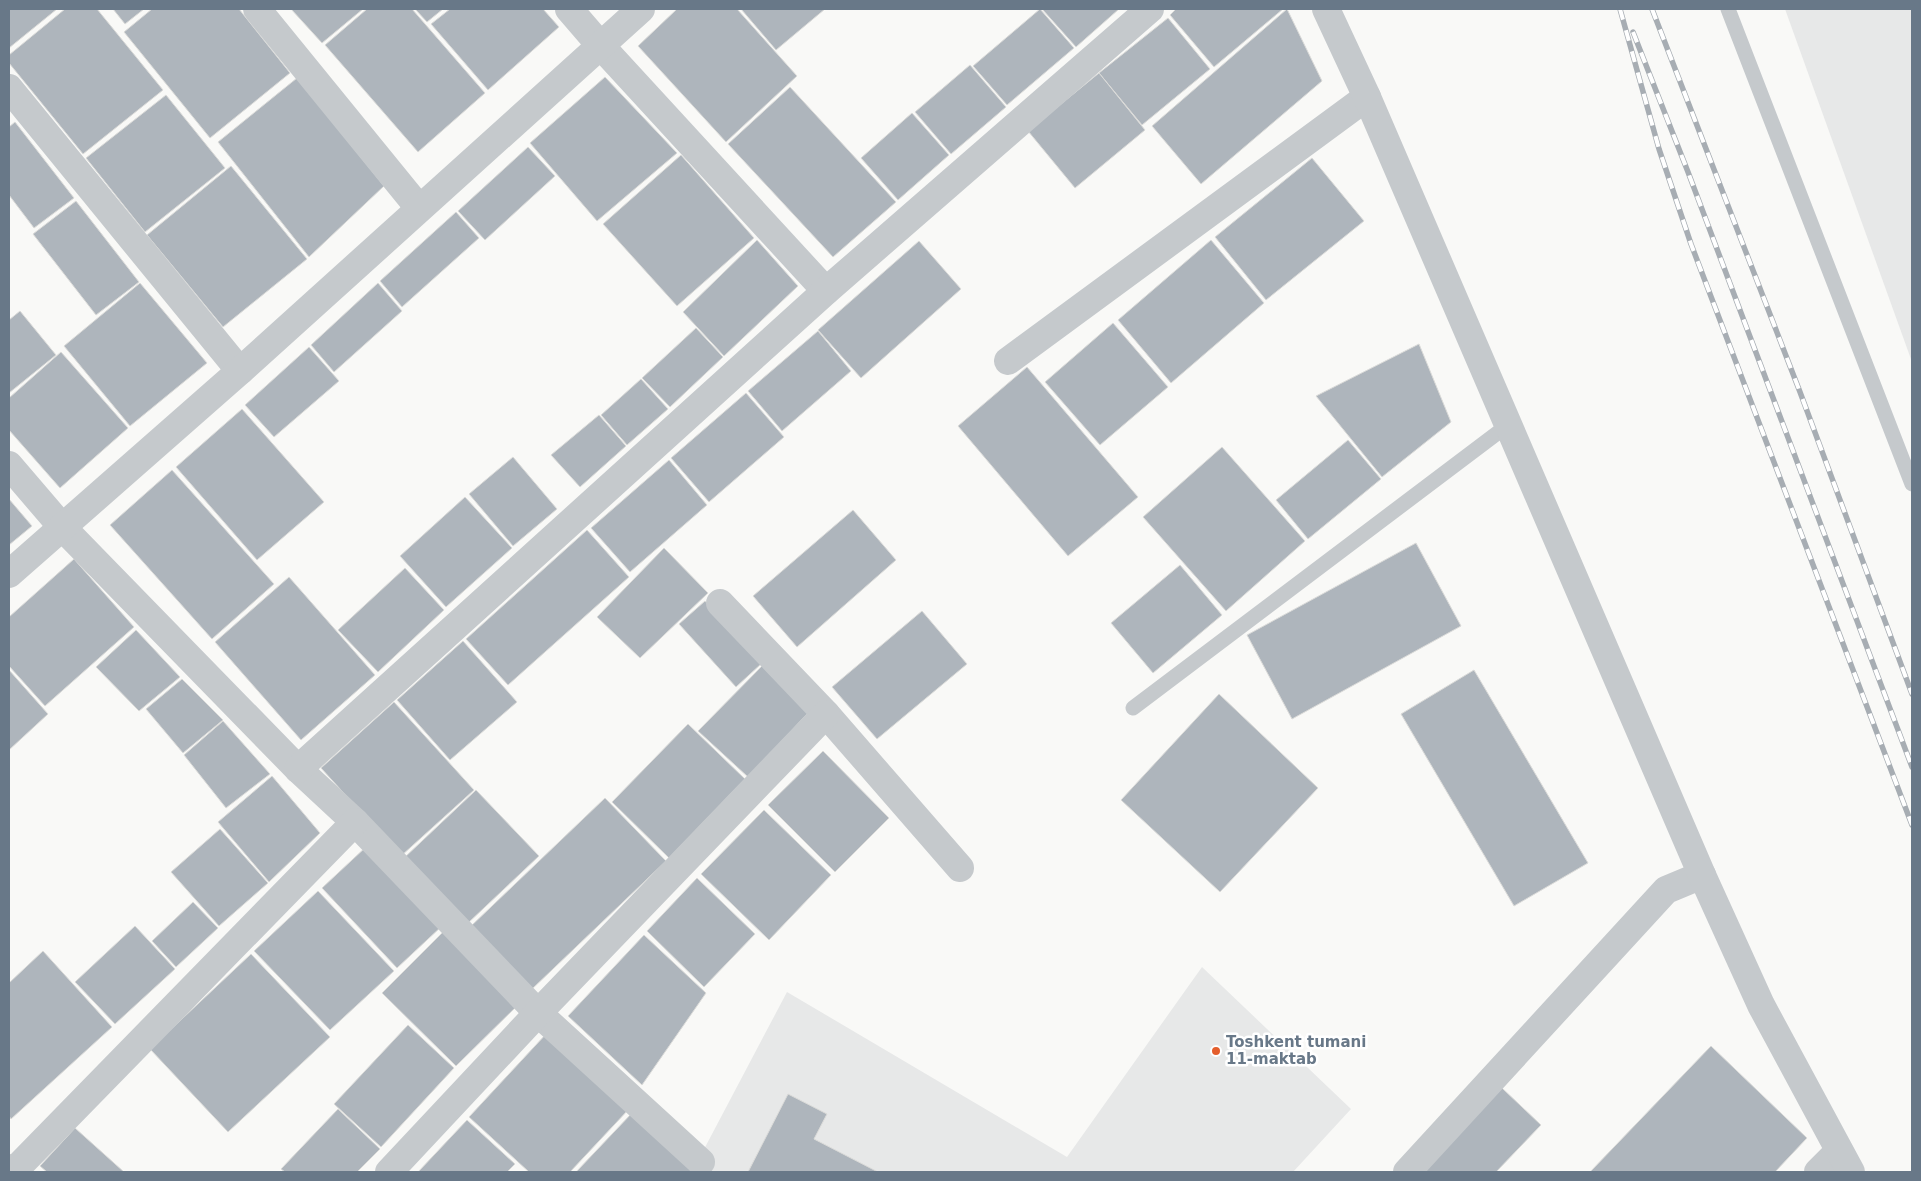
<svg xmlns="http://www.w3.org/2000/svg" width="1921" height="1181" font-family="'DejaVu Sans',sans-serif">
<rect width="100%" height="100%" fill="#f9f9f7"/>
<g fill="#e7e8e8">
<path d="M 1785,9 L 1912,9 L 1912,362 Z"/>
<path d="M 1202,967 L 1351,1109 L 1293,1172 L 692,1172 L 787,992 L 1067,1157 Z"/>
</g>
<g fill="#aeb5bc" stroke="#dbdbd9">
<path d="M 9,9 L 57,9 L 9,48 Z"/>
<path d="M 65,9 L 97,9 L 163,90 L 83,154 L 9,63 L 9,55 Z"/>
<path d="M 113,9 L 144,9 L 125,24 Z"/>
<path d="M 152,9 L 239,9 L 290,73 L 210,138 L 124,32 Z"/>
<path d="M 291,9 L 363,9 L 322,43 Z"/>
<path d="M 367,9 L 412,9 L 485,93 L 418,152 L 325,45 Z"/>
<path d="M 415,9 L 443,9 L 427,22 Z"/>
<path d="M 450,9 L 543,9 L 559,27 L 488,90 L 431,24 Z"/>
<path d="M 677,9 L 737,9 L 797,76 L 726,142 L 638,46 Z"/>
<path d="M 741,9 L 825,9 L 776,50 Z"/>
<path d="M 1040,9 L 1074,48 L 1007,105 L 973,66 Z"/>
<path d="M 1042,9 L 1119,9 L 1076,47 Z"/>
<path d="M 1176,9 L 1283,9 L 1214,67 L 1170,15 Z"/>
<path d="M 1287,9 L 1322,81 L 1201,184 L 1152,126 Z"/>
<path d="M 1168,18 L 1210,69 L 1142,125 L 1099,73 Z"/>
<path d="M 970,65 L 1006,107 L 951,154 L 915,112 Z"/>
<path d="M 1099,73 L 1145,130 L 1075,188 L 1028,131 Z"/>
<path d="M 605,77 L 677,153 L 597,221 L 530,143 Z"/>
<path d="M 297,78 L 384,186 L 309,257 L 218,142 Z"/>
<path d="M 790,87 L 896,202 L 833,257 L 728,144 Z"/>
<path d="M 166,95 L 225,168 L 145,232 L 86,158 Z"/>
<path d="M 912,113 L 949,155 L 898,200 L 861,158 Z"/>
<path d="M 15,122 L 74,198 L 34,228 L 9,195 L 9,127 Z"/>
<path d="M 528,147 L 555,176 L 485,240 L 458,211 Z"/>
<path d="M 681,155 L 754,238 L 677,306 L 603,224 Z"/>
<path d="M 1312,158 L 1364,221 L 1266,300 L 1215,237 Z"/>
<path d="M 231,166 L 307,259 L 223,327 L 147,235 Z"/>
<path d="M 76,201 L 139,282 L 96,315 L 33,234 Z"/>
<path d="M 456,212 L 479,238 L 402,307 L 380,281 Z"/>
<path d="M 757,240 L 798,286 L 724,356 L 683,312 Z"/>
<path d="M 1211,240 L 1264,303 L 1171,383 L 1118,320 Z"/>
<path d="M 919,241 L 961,289 L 861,378 L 818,330 Z"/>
<path d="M 140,283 L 207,363 L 130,426 L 64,346 Z"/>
<path d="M 378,283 L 402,311 L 334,372 L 311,345 Z"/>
<path d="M 20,311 L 56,355 L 9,393 L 9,320 Z"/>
<path d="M 1113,323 L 1168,387 L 1100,445 L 1045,382 Z"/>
<path d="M 696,328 L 723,357 L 670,407 L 642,378 Z"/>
<path d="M 818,331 L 851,371 L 782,431 L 748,391 Z"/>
<path d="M 1419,344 L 1451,422 L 1382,477 L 1316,396 Z"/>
<path d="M 309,347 L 339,381 L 274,437 L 245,405 Z"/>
<path d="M 61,352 L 128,428 L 60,488 L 9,430 L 9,398 Z"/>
<path d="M 1027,367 L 1138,497 L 1068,556 L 958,426 Z"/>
<path d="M 641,379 L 668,409 L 627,445 L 601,415 Z"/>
<path d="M 746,393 L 784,437 L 709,502 L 671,458 Z"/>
<path d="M 242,409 L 324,502 L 257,560 L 176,467 Z"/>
<path d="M 599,415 L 626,446 L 580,487 L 551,455 Z"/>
<path d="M 1348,440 L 1381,479 L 1308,539 L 1276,500 Z"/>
<path d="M 1222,447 L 1305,541 L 1226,611 L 1143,517 Z"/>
<path d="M 513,457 L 557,509 L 513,546 L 469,494 Z"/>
<path d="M 669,460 L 707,505 L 630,572 L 591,528 Z"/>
<path d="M 172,470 L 274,584 L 212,639 L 110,525 Z"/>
<path d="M 465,497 L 512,548 L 446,607 L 400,556 Z"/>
<path d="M 9,499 L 32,526 L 9,545 Z"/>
<path d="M 853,510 L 896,560 L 797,647 L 753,596 Z"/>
<path d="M 587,530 L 629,577 L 508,685 L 466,639 Z"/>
<path d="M 1416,543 L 1461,626 L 1292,719 L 1247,635 Z"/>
<path d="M 664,548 L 708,593 L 640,658 L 597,617 Z"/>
<path d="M 74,559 L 134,627 L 45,706 L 9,666 L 9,617 Z"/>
<path d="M 1180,565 L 1222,615 L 1153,673 L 1111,623 Z"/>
<path d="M 405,568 L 444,610 L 378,672 L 338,630 Z"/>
<path d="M 289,577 L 375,675 L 301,740 L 215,642 Z"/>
<path d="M 705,601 L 761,664 L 736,687 L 679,624 Z"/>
<path d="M 922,611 L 967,664 L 877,739 L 832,687 Z"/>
<path d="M 136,630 L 180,677 L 139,711 L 96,667 Z"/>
<path d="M 463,641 L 517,702 L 450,760 L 397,700 Z"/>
<path d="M 762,666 L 808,713 L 748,777 L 698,731 Z"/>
<path d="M 9,670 L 48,714 L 9,750 Z"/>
<path d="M 1474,670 L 1588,863 L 1514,906 L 1401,714 Z"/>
<path d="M 182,679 L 223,720 L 183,753 L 146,709 Z"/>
<path d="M 1219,694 L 1318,788 L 1220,892 L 1121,800 Z"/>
<path d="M 394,702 L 474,790 L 401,856 L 321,768 Z"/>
<path d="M 223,721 L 270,774 L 226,808 L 184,755 Z"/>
<path d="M 688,724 L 745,779 L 669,858 L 612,802 Z"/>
<path d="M 823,751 L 889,818 L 835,872 L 768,805 Z"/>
<path d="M 272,776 L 320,833 L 269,882 L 218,822 Z"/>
<path d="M 476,790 L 539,856 L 467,924 L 404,858 Z"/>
<path d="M 605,798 L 666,861 L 531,990 L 470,927 Z"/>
<path d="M 764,810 L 831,875 L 769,940 L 701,874 Z"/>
<path d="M 220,829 L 268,883 L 219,926 L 171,872 Z"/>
<path d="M 367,846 L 442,926 L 397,968 L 322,888 Z"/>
<path d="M 697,878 L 755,934 L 704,987 L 647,931 Z"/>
<path d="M 318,891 L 394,971 L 330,1030 L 254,951 Z"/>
<path d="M 193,902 L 218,928 L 176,967 L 152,941 Z"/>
<path d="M 135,926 L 175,969 L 115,1024 L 75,982 Z"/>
<path d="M 446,929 L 520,1003 L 456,1066 L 382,993 Z"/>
<path d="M 644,935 L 706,993 L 642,1085 L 568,1016 Z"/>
<path d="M 43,951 L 112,1027 L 11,1119 L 9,1116 L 9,983 Z"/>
<path d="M 251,954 L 330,1037 L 228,1132 L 150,1049 Z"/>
<path d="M 408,1025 L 454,1068 L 381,1147 L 334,1104 Z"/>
<path d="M 547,1033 L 629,1109 L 570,1172 L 529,1172 L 469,1117 Z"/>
<path d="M 1711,1046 L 1807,1138 L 1775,1172 L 1590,1172 Z"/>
<path d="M 1502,1088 L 1541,1125 L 1496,1172 L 1423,1172 Z"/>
<path d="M 788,1094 L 827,1114 L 814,1139 L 878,1172 L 748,1172 Z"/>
<path d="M 338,1109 L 380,1149 L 357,1172 L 285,1172 L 281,1169 Z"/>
<path d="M 632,1113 L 693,1170 L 692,1172 L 576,1172 Z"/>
<path d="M 467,1120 L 515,1164 L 507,1172 L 418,1172 Z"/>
<path d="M 75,1128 L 124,1172 L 47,1172 L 40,1166 Z"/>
</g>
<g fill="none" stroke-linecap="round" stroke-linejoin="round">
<g stroke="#c5c9cc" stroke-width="15">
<path d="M 1728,9 L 1912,484"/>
<path d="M 1133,708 L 1508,425"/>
</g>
<g stroke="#c5c9cc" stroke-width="28">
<path d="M 257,9 L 419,208"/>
<path d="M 569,9 L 600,45 L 826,291"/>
<path d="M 9,88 L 240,371"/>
<path d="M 1008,361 L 1367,97"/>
<path d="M 9,465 L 62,527 L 298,769 L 355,822 L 538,1013 L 701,1162"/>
<path d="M 9,574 L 240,371 L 641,9"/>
<path d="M 720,603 L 826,714 L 960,868"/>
<path d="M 298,769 L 826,291 L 1150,9"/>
<path d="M 9,1168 L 13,1172 L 355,822"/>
<path d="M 389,1172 L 538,1013 L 826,714"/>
<path d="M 1407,1172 L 1666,890 L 1702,875"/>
<path d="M 1818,1172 L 1839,1151"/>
</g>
<path stroke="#c5c9cc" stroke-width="28" d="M 1326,9 L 1367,97 L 1702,875 L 1761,1005 L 1851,1172"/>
<g stroke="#a7adb3" stroke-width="5.5">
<g id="rail">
<path d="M 1620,9 L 1659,149 L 1691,244 L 1912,825"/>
<path d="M 1652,9 L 1800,392 L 1912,694"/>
<path d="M 1633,32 L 1688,172 L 1912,767"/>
</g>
</g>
<use href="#rail" stroke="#fff" stroke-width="4" stroke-dasharray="11" stroke-linecap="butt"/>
</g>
<circle fill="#e45e2c" stroke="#fff" stroke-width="2" cx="1216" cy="1051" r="5"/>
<g text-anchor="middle" stroke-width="5" stroke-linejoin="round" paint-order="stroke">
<g font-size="15" font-weight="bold" fill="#687888" stroke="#fff" text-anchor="start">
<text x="1226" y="1047">Toshkent tumani<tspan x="1226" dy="17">11-maktab</tspan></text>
</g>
</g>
<rect width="1921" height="1181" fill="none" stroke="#687888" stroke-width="20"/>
</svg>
